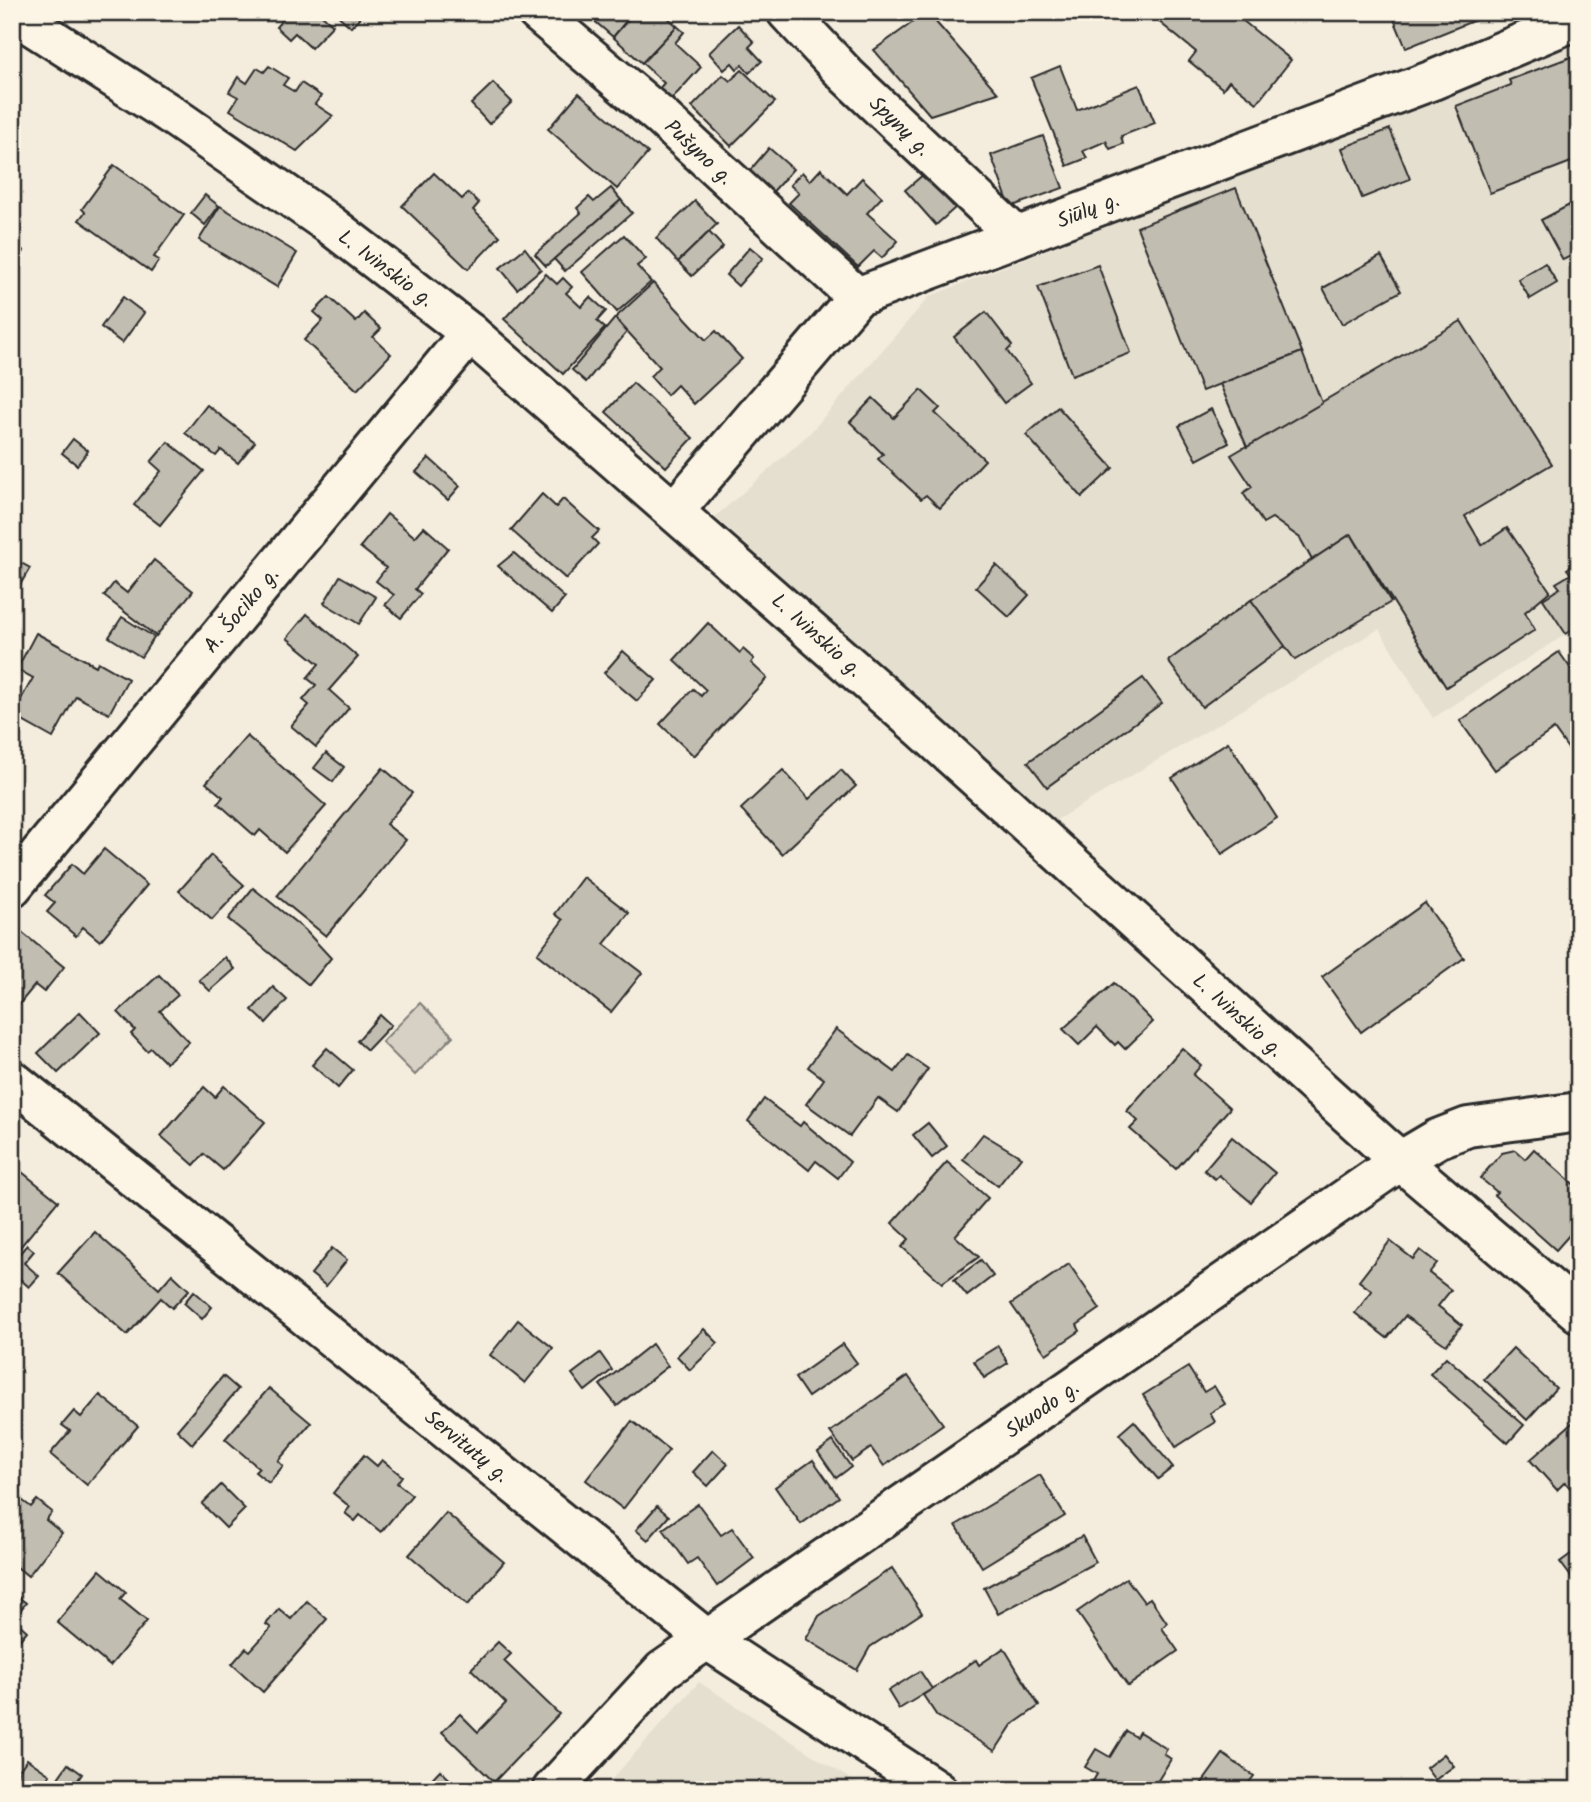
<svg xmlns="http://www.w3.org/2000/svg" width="1591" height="1802" font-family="Kalam,sans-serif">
<rect width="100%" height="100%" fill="#f4edde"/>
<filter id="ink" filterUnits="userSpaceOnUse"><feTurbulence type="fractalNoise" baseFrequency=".0143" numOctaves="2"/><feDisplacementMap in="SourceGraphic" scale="14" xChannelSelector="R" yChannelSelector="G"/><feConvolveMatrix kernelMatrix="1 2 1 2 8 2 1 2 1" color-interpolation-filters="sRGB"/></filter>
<g filter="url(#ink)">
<g fill="#e5dfd0">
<path d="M 1579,41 L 1579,650 L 1565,635 L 1433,718 L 1379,629 L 1053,822 L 715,517 L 809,434 L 930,296 Z"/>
<path d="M 699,1682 L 867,1790 L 602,1790 Z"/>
</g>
<path fill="#d6d1c4" stroke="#807e78" stroke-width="2" d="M 420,1003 L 453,1036 L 415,1075 L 382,1042 Z"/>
<g fill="#c2bdb1" stroke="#2b2b2b" stroke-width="2">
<path d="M 278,12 L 319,12 L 333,25 L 311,48 L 295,33 L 289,39 L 276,27 L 282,20 L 276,15 Z"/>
<path d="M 334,12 L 365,12 L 351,27 Z"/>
<path d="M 584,12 L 633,12 L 613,37 Z"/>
<path d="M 635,12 L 662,12 L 677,26 L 642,63 L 613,37 Z"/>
<path d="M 927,12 L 998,93 L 930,115 L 874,50 Z"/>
<path d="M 1147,12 L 1245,12 L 1242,20 L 1291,60 L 1257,103 L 1229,81 L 1223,89 L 1189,61 L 1196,52 Z"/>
<path d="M 1391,12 L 1495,12 L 1406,48 Z"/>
<path d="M 738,25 L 754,42 L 749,47 L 762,61 L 749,73 L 742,65 L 737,69 L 732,63 L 724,70 L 709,53 Z"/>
<path d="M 677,26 L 684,32 L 675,43 L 701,67 L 670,101 L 658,90 L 664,83 L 642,63 Z"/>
<path d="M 1579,54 L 1579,159 L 1490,193 L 1456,106 L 1511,85 L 1509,80 Z"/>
<path d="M 269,66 L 288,78 L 283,85 L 295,92 L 301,83 L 321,96 L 315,104 L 333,116 L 297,151 L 230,110 L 238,97 L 229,92 L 238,77 L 247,83 L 257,68 L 264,72 Z"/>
<path d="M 1060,66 L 1077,110 L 1139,85 L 1155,123 L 1121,136 L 1123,144 L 1110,149 L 1106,141 L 1083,151 L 1087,158 L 1067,166 L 1031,78 Z"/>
<path d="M 742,70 L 775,102 L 731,146 L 692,107 L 723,75 L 730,81 Z"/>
<path d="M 493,83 L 512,102 L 489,124 L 471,104 Z"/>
<path d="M 579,93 L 648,153 L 617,189 L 548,129 Z"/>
<path d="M 1390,129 L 1410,179 L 1362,198 L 1342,148 Z"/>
<path d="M 1043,136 L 1063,188 L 1010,207 L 991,155 Z"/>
<path d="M 769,148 L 793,169 L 769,196 L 746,175 Z"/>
<path d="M 114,165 L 184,215 L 154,257 L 159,260 L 151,272 L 79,220 L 85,212 L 82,209 Z"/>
<path d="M 821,169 L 847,194 L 862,178 L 882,197 L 867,213 L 898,241 L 882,258 L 874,251 L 858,267 L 789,203 L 799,193 L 790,185 L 802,172 L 810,181 Z"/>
<path d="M 434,173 L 462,199 L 468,193 L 479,203 L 473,210 L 500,236 L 468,269 L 402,206 Z"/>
<path d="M 924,174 L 955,208 L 936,225 L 905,190 Z"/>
<path d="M 611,188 L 621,200 L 546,266 L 535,254 L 581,213 L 577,208 L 589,197 L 594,202 Z"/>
<path d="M 1236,188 L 1302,352 L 1202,391 L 1137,227 Z"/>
<path d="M 205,195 L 219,206 L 205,225 L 191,213 Z"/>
<path d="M 621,200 L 632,213 L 565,271 L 554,259 Z"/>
<path d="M 1579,200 L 1579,252 L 1563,260 L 1541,220 Z"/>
<path d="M 695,201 L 717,224 L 678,262 L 656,238 Z"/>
<path d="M 220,206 L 297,253 L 277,287 L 199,240 Z"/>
<path d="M 709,232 L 723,247 L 692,276 L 678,262 Z"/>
<path d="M 12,234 L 19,238 L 15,245 L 24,251 L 12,271 Z"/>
<path d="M 624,235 L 646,259 L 637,266 L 651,282 L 617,312 L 582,272 Z"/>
<path d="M 750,247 L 763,258 L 738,286 L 726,275 Z"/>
<path d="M 525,248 L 541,269 L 517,289 L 500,268 Z"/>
<path d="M 1381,256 L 1401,291 L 1342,324 L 1323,288 Z"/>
<path d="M 1545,263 L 1557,283 L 1530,299 L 1518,279 Z"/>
<path d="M 1098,265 L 1131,353 L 1072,375 L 1038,287 Z"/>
<path d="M 546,274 L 557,284 L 563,278 L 572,287 L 566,293 L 581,307 L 590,297 L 606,311 L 597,321 L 605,328 L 563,374 L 504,319 Z"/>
<path d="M 653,283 L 706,340 L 716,331 L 742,359 L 694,404 L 677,385 L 667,395 L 650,376 L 660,367 L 615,318 Z"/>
<path d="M 123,297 L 144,313 L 122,343 L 101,327 Z"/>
<path d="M 329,297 L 356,322 L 364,313 L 381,329 L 373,337 L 391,354 L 357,390 L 304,340 L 323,320 L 314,312 Z"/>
<path d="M 986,312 L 1012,346 L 1007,351 L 1031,383 L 1004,403 L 954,337 Z"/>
<path d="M 615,318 L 627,332 L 586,382 L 572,370 Z"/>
<path d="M 1461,321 L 1552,464 L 1465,516 L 1482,545 L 1507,528 L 1550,591 L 1525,612 L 1535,630 L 1446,687 L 1351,534 L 1312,560 L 1300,538 L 1272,518 L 1263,523 L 1243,493 L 1252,487 L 1231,455 Z"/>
<path d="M 1302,352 L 1322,403 L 1247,447 L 1220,384 Z"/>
<path d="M 633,383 L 693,438 L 666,467 L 606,412 Z"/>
<path d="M 921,390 L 940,408 L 935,413 L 985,460 L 940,508 L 926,495 L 921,499 L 878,459 L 883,454 L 850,422 L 873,398 L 894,418 Z"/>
<path d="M 207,405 L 255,442 L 238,463 L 221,450 L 216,456 L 185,433 Z"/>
<path d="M 1058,407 L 1113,468 L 1082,497 L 1026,435 Z"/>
<path d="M 1211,409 L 1229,443 L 1197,460 L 1179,426 Z"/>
<path d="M 73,439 L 88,451 L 77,465 L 62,453 Z"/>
<path d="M 168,442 L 204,471 L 160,525 L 134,505 L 161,471 L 151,462 Z"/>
<path d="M 429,458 L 460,486 L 448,500 L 416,472 Z"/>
<path d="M 542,494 L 556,507 L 563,499 L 599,531 L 592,538 L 598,544 L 566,579 L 511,530 Z"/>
<path d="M 387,514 L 415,537 L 424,527 L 448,548 L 415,589 L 421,594 L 401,618 L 385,605 L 394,595 L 376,581 L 386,568 L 360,547 Z"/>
<path d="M 1351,534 L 1391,602 L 1295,660 L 1251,600 Z"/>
<path d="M 514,553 L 565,598 L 552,613 L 498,566 Z"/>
<path d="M 12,558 L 30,568 L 17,590 L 12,587 Z"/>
<path d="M 154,560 L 193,591 L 156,636 L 104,596 L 114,583 L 127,593 Z"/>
<path d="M 1579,561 L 1579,626 L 1566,634 L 1543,599 L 1560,588 L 1556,583 L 1571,574 L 1567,569 Z"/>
<path d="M 996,565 L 1029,595 L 1009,617 L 976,587 Z"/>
<path d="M 340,576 L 376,597 L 359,624 L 324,603 Z"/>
<path d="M 1251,600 L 1285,646 L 1202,707 L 1168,661 Z"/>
<path d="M 307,614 L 358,657 L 329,690 L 349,708 L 316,747 L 291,726 L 309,705 L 303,700 L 316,685 L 307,678 L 319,664 L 287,638 Z"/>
<path d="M 122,617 L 154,637 L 141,657 L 109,637 Z"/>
<path d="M 708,623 L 740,653 L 743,649 L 754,659 L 751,663 L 767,678 L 694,756 L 660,724 L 693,689 L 701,696 L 706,690 L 674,660 Z"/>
<path d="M 36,633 L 96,666 L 98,662 L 128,679 L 109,714 L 76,696 L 53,738 L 12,715 L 33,678 L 17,669 Z"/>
<path d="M 623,651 L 656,680 L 637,701 L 604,673 Z"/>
<path d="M 1559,652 L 1579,680 L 1579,764 L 1554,729 L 1495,770 L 1460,721 Z"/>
<path d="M 1143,678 L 1162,703 L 1047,787 L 1028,762 Z"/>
<path d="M 247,736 L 326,806 L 285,852 L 260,830 L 255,836 L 218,803 L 223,797 L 206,783 Z"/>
<path d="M 1228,742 L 1277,818 L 1222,854 L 1172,778 Z"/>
<path d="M 326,753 L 344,767 L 333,782 L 314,768 Z"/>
<path d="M 383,768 L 412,793 L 386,824 L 406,840 L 326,936 L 277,896 Z"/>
<path d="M 783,770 L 809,799 L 841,770 L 856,786 L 782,854 L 741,809 Z"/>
<path d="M 104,849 L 147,885 L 100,941 L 83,927 L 76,936 L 47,912 L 55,903 L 45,895 L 72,864 L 83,874 Z"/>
<path d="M 211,855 L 244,885 L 212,920 L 179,891 Z"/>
<path d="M 583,877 L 629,913 L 604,944 L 642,973 L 611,1012 L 537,954 L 563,920 L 555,914 Z"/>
<path d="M 253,888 L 305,930 L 331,958 L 309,985 L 228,919 Z"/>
<path d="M 1425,903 L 1464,958 L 1361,1032 L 1322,977 Z"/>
<path d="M 18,929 L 64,967 L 44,992 L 35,985 L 12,1013 L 12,935 Z"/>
<path d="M 225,957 L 235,969 L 210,991 L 199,980 Z"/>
<path d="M 159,975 L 178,995 L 160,1011 L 189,1042 L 166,1063 L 151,1048 L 147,1051 L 131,1034 L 135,1030 L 118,1012 Z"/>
<path d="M 1114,983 L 1153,1022 L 1125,1049 L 1118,1042 L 1115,1045 L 1097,1027 L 1079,1045 L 1063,1029 Z"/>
<path d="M 273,987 L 287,1000 L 266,1023 L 252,1010 Z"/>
<path d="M 80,1012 L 100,1033 L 58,1073 L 38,1053 Z"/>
<path d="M 380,1015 L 391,1025 L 367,1050 L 357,1041 Z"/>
<path d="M 836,1029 L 895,1072 L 908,1055 L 928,1069 L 898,1112 L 878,1098 L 850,1136 L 806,1104 L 824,1079 L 808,1067 Z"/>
<path d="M 327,1048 L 353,1070 L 338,1088 L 312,1065 Z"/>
<path d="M 1182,1048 L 1201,1065 L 1193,1075 L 1230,1108 L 1176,1169 L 1130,1129 L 1138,1121 L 1127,1111 Z"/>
<path d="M 224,1086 L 265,1122 L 223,1170 L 204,1154 L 194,1165 L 161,1136 L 204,1087 L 215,1097 Z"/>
<path d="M 764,1099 L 800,1126 L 803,1122 L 850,1162 L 838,1178 L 816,1161 L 809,1170 L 748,1121 Z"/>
<path d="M 928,1123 L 947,1146 L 932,1158 L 913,1135 Z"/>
<path d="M 983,1134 L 1021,1157 L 998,1186 L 963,1159 Z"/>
<path d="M 1232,1137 L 1275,1173 L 1251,1202 L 1219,1175 L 1215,1179 L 1204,1170 Z"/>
<path d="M 1534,1149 L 1579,1189 L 1579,1224 L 1556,1250 L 1494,1195 L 1497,1192 L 1480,1178 L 1502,1153 L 1515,1150 L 1525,1159 Z"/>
<path d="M 947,1162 L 988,1198 L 955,1236 L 979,1257 L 942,1283 L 902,1247 L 909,1239 L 892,1223 Z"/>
<path d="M 12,1164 L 58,1201 L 12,1257 Z"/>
<path d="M 95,1232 L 159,1289 L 172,1274 L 189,1290 L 172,1308 L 161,1298 L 127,1335 L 58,1273 Z"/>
<path d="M 1390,1241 L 1413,1259 L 1420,1250 L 1437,1263 L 1429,1273 L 1451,1290 L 1438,1306 L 1462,1325 L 1446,1345 L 1405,1316 L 1387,1338 L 1355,1313 L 1372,1291 L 1359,1281 Z"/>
<path d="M 27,1245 L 34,1251 L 24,1263 L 39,1276 L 29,1287 L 12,1272 L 12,1262 Z"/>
<path d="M 332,1248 L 347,1260 L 326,1286 L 311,1274 Z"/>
<path d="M 981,1260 L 993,1276 L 967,1296 L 954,1280 Z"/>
<path d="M 1069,1264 L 1100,1309 L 1077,1325 L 1080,1331 L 1046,1354 L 1011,1304 Z"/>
<path d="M 194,1291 L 212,1307 L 202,1319 L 184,1303 Z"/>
<path d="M 518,1320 L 553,1348 L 525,1383 L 490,1355 Z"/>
<path d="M 704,1329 L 718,1343 L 690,1370 L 677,1356 Z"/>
<path d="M 652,1344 L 668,1366 L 617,1406 L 600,1385 Z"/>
<path d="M 843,1344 L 857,1363 L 808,1397 L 795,1378 Z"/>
<path d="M 998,1346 L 1008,1363 L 984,1378 L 974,1361 Z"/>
<path d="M 1513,1348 L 1556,1388 L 1527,1420 L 1484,1379 Z"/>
<path d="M 600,1353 L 612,1370 L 585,1391 L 572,1374 Z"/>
<path d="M 1446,1357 L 1524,1425 L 1508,1443 L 1430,1374 Z"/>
<path d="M 1188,1367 L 1204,1392 L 1214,1386 L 1225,1404 L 1210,1413 L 1215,1422 L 1176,1447 L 1143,1395 Z"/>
<path d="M 223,1376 L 238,1389 L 192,1444 L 177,1430 Z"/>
<path d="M 908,1376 L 943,1424 L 884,1466 L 871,1448 L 852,1461 L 830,1432 Z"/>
<path d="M 269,1388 L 311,1423 L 278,1461 L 283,1466 L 269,1483 L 255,1472 L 259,1468 L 225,1439 Z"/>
<path d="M 100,1395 L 138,1426 L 87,1485 L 50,1454 L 70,1431 L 62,1425 L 74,1411 L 81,1417 Z"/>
<path d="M 1579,1417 L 1579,1498 L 1565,1482 L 1557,1490 L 1530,1460 Z"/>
<path d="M 632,1421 L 669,1450 L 623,1509 L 586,1480 Z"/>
<path d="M 1134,1421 L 1173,1467 L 1158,1479 L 1119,1434 Z"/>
<path d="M 833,1441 L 851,1467 L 836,1478 L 818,1452 Z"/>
<path d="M 713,1450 L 728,1464 L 708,1486 L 693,1472 Z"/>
<path d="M 364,1455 L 377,1466 L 382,1460 L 402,1476 L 397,1483 L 412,1495 L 381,1532 L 360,1515 L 355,1521 L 345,1513 L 350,1507 L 333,1493 Z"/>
<path d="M 813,1460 L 839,1497 L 801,1524 L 775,1487 Z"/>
<path d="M 1040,1475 L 1065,1516 L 982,1567 L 956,1525 Z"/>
<path d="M 221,1485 L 245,1509 L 226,1528 L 202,1504 Z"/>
<path d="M 15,1495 L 31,1507 L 37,1500 L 52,1512 L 46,1520 L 62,1533 L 28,1576 L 12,1563 Z"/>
<path d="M 698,1504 L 721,1535 L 732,1528 L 754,1558 L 717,1586 L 697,1558 L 688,1564 L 663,1529 Z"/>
<path d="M 657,1506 L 669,1516 L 648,1540 L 636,1530 Z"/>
<path d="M 446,1513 L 504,1562 L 468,1605 L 409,1555 Z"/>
<path d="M 1082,1536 L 1096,1562 L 998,1614 L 984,1588 Z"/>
<path d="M 1579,1548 L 1579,1580 L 1575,1582 L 1560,1562 Z"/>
<path d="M 892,1568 L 922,1613 L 870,1647 L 857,1670 L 806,1639 L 819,1616 Z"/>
<path d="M 100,1570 L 126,1592 L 120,1599 L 147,1621 L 110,1666 L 57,1622 Z"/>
<path d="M 1126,1578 L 1144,1602 L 1150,1598 L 1167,1623 L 1162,1628 L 1178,1651 L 1128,1686 L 1077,1612 Z"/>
<path d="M 12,1592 L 26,1603 L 14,1618 L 12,1616 Z"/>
<path d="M 307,1601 L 327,1619 L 263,1692 L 232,1664 L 246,1648 L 250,1651 L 271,1628 L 266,1624 L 279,1609 L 291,1619 Z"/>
<path d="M 16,1621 L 27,1631 L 17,1643 L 12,1639 L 12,1625 Z"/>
<path d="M 498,1642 L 511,1654 L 504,1661 L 559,1714 L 494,1782 L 442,1732 L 460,1714 L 478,1732 L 506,1703 L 471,1669 Z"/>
<path d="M 1004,1648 L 1039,1706 L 1012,1725 L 995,1751 L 937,1716 L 923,1695 L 976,1660 L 979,1665 Z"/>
<path d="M 920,1671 L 932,1689 L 899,1709 L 888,1691 Z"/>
<path d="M 1126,1731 L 1136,1737 L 1139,1732 L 1167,1749 L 1164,1754 L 1171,1759 L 1154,1787 L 1160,1790 L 1088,1790 L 1097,1774 L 1085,1767 L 1096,1749 L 1110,1757 Z"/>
<path d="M 1223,1754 L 1254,1776 L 1243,1790 L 1197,1790 Z"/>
<path d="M 1444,1754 L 1454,1766 L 1435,1780 L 1426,1768 Z"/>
<path d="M 27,1759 L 50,1775 L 40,1790 L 12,1790 L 12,1781 Z"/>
<path d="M 68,1764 L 82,1774 L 71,1790 L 46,1790 L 50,1783 L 53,1785 Z"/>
<path d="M 440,1770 L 461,1790 L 421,1790 Z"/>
</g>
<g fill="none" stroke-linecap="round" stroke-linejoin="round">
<g stroke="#2b2b2b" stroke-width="44">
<g id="minor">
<path d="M 537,12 L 660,116 L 857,297"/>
<path d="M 787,12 L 847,76 L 1017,237"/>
<path d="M 12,13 L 170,114 L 329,224 L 470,333 L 921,728 L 1383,1146 L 1579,1313"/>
<path d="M 676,509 L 857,297 L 1433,80 L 1579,19"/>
<path d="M 12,887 L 470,333"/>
<path d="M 12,1080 L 709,1641 L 937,1790"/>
<path d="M 552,1790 L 663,1670 L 1400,1161 L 1437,1139 L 1468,1127 L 1579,1112"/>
</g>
</g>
<use href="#minor" stroke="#fcf5e5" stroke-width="38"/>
</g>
</g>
<g text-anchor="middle" stroke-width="5" stroke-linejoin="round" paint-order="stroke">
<g font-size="21" fill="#2b2b2b" stroke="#fcf5e5">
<text transform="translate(900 126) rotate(44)" y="7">Spynų g.</text>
<text transform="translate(699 152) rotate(43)" y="7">Pušyno g.</text>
<text transform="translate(1088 210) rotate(-21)" y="7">Siūlų g.</text>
<text transform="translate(386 268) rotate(37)" y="7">L. Ivinskio g.</text>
<text transform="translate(241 610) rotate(-50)" y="7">A. Šociko g.</text>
<text transform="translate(817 635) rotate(42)" y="7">L. Ivinskio g.</text>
<text transform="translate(1238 1015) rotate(42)" y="7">L. Ivinskio g.</text>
<text transform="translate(1042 1409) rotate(-35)" y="7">Skuodo g.</text>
<text transform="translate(467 1446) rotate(39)" y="7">Servitutų g.</text>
</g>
</g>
<rect width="1591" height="1802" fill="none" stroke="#fcf5e5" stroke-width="42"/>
<rect x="21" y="21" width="1549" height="1760" fill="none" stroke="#2b2b2b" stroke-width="2.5" filter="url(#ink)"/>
</svg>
